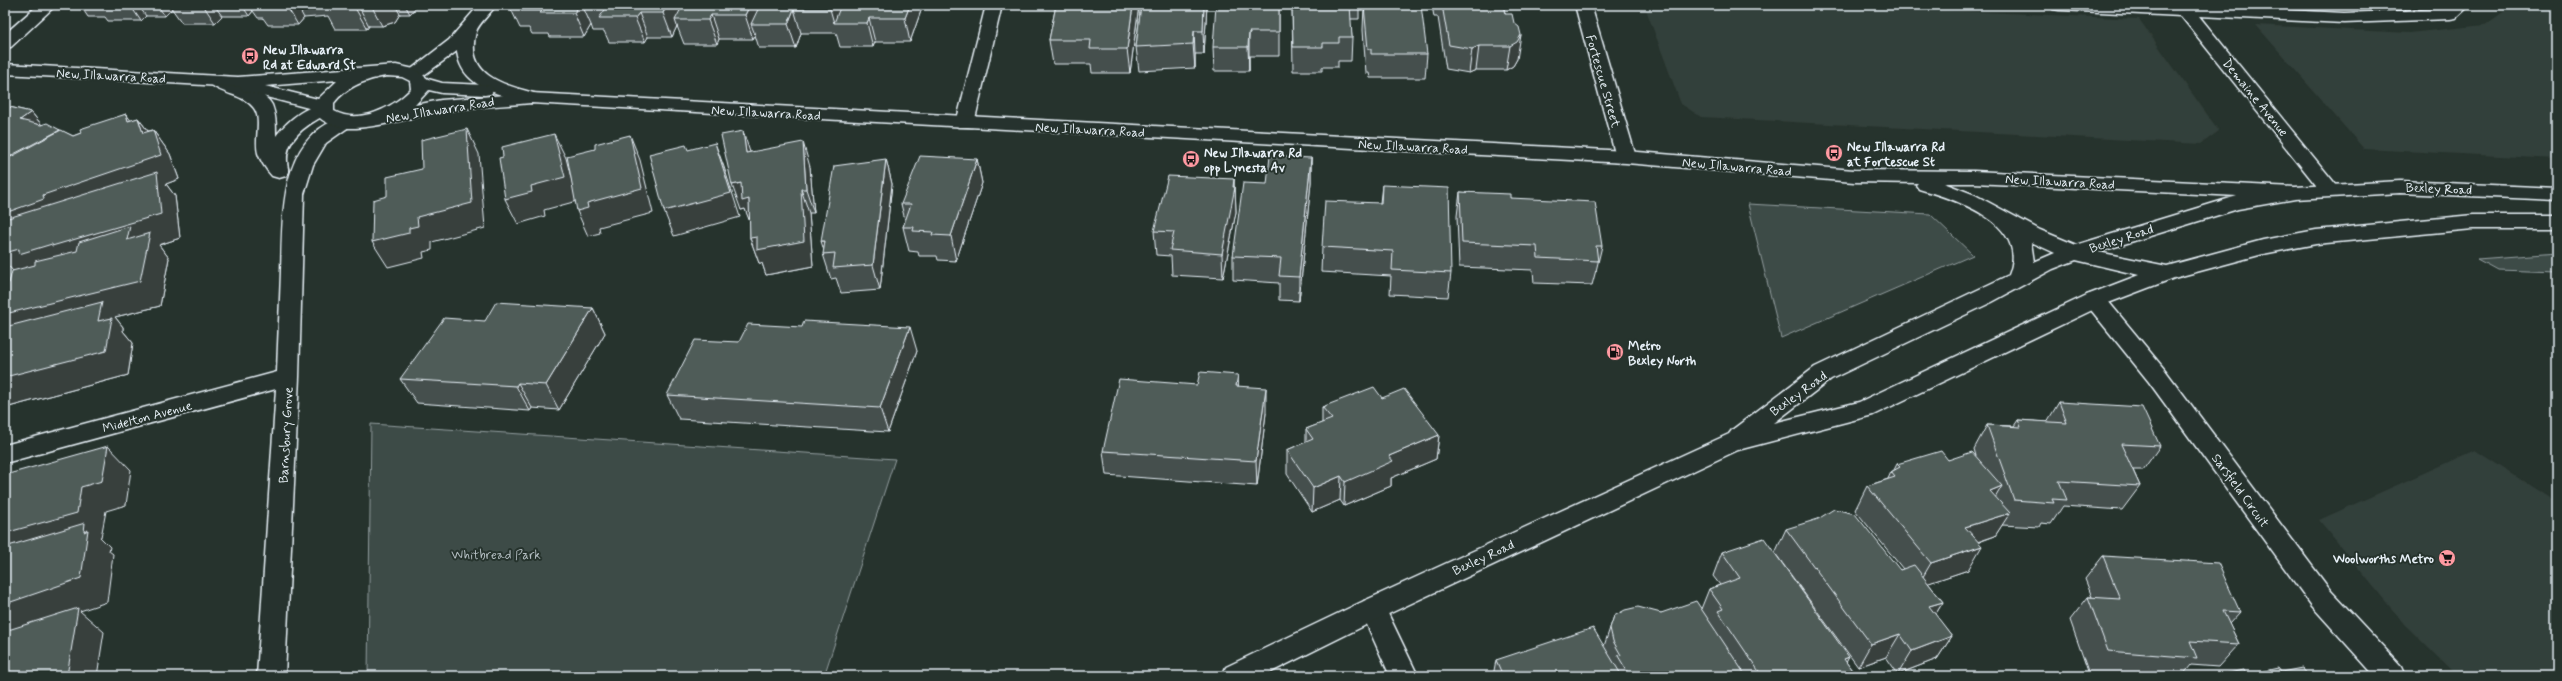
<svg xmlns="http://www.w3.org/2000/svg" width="2562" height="681" font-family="Mynerve,sans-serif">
<rect width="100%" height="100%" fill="#26332d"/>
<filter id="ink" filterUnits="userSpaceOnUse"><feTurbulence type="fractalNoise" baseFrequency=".025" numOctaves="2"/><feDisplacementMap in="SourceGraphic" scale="8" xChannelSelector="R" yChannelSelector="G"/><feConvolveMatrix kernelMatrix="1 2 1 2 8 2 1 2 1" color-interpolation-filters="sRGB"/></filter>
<g filter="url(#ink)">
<g fill="#333f3a">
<path d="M 1647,5 L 1832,5 L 2139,19 L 2219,131 L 2201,144 L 1701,117 L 1681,104 L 1645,7 Z"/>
<path d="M 2513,5 L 2557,5 L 2557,159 L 2364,149 L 2256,25 L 2409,33 L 2485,25 Z"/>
<path d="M 2475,450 L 2557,503 L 2557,676 L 2457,676 L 2404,624 L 2319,520 Z"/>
</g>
<g fill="#3e4b47" stroke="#939ea0">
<path d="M 1748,204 L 1930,214 L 1973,255 L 1781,338 Z"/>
<path d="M 2557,253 L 2557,272 L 2497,270 L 2477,259 Z"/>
<path d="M 371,424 L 895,459 L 824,676 L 368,676 Z"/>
</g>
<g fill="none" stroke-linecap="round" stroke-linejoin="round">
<g stroke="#e8f1f8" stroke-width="3">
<g id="minor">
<path d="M 38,5 L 56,5 L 11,47 L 5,48 L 5,34 Z"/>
<path d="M 479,5 L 496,5 C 491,13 478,24 476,32 C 464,76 504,85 537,94 L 540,98 L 537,102 C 528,104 519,101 510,98 C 485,90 460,80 457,51 L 420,78 L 408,78 L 405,74 L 449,40 Z"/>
<path d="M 986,5 L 1002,5 L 974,123 L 972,127 L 958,127 L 956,123 Z"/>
<path d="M 1575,5 L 1591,5 L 1636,157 L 1633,161 L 1619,161 L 1616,157 Z"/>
<path d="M 2051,5 L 2190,5 L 2344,13 L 2446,9 L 2451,5 L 2470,5 L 2456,18 L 2450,19 L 2344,23 L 2199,16 L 2337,186 L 2340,190 L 2337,194 L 2330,196 L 2323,194 L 2181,16 L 2059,10 L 2053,9 Z"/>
<path d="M 217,76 C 232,79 265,91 272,105 C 276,115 276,125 276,136 C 287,121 311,100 331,105 L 333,109 C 329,114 323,116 318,119 C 297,131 281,147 289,172 L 286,176 L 279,178 L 272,176 C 267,171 260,160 258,153 C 254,139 263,118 253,107 C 242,93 217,94 208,81 L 211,77 Z"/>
<path d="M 347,116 L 354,118 L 356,122 L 326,143 L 313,165 L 304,194 L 299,377 L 285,676 L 257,676 L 276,389 L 5,463 L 5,445 L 277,372 C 278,338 280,305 281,271 C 283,215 278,134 347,116 Z"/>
<path d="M 2095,293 L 2103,295 L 2165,370 L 2330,590 L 2402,667 L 2406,676 L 2375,676 L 2312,606 L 2149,382 L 2087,305 L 2084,300 L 2087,295 Z"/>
<path d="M 1373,598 L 1382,601 L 1418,676 L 1390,676 L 1360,609 L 1364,601 Z"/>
</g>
</g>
<g stroke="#e8f1f8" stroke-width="3">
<path id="major" d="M 5,64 L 238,77 L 396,65 L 414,69 L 428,79 L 442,83 L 485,85 L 491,86 L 494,90 L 491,94 L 485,95 L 442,93 L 429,90 L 415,105 L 441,100 L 531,93 L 1626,151 L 1854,170 L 1974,171 L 2295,187 L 2400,181 L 2557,188 L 2557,200 L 2400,193 L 2295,199 L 2238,209 L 2098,252 L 2167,266 L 2263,240 L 2316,230 L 2473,215 L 2557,215 L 2557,229 L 2473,229 L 2316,244 L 2263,254 L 2174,278 L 2103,305 L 1873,415 L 1738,450 L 1382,617 L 1263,676 L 1222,676 L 1226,667 L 1364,601 L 1729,434 L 1732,430 L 1815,367 L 2009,275 C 2030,223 1957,200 1919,189 L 1916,185 L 1918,183 L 1854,182 L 1626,163 L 531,103 C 501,106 469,107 439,112 C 413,117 373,129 348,128 C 338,127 316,122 316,110 L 243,91 L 240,87 L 5,74 ZM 387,76 L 402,77 L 410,81 L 411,89 C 393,108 359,125 334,111 L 334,103 C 347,86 367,79 387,76 ZM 338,80 L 318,99 L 265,86 ZM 1944,183 L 1974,183 L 2237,196 L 2076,245 L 2040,230 L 1975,195 ZM 2031,242 L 2055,253 L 2034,262 ZM 2076,260 L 2139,275 L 2087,295 L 1859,402 L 1774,423 L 1831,379 L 1992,302 L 2053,269 Z"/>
</g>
<use href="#minor" fill="#26332d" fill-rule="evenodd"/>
<use href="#major" fill="#26332d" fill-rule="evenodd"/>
</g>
<g fill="#454f4d" stroke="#e8f1f8">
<path d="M 80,5 L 431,5 L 417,6 L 410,14 L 400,14 L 395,22 L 382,26 L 369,26 L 367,29 L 335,29 L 328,16 L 304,18 L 298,25 L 268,25 L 263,18 L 258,18 L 253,11 L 249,16 L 222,16 L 215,23 L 182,23 L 172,9 L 165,16 L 146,16 L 141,21 L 108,21 L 105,17 L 88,17 Z"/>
<path d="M 509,5 L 923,5 L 910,42 L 875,42 L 873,47 L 840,47 L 836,33 L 801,33 L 796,48 L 759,48 L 755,35 L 753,39 L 719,39 L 717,44 L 684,44 L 677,26 L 672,37 L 648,37 L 645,42 L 609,42 L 604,31 L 593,31 L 591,25 L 584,37 L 550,37 L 549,34 L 532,34 L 529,28 L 520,28 Z"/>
<path d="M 1056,5 L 1139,5 L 1130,73 L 1092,73 L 1091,64 L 1053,64 L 1049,40 Z"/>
<path d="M 1141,5 L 1207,5 L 1204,54 L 1195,54 L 1195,68 L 1139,71 L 1136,47 Z"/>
<path d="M 1279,5 L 1279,56 L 1249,56 L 1249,71 L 1214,71 L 1213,47 Z"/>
<path d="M 1292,5 L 1359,5 L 1359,19 L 1350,19 L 1352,37 L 1351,61 L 1338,61 L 1338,67 L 1322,67 L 1322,71 L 1293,71 Z"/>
<path d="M 1366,5 L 1407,5 L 1427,54 L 1425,78 L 1370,78 L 1369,73 L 1366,73 L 1363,30 L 1364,6 L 1366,6 Z"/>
<path d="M 1432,5 L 1503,5 L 1517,59 L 1513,66 L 1506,70 L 1476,70 L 1469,73 L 1446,69 L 1438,17 L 1434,17 Z"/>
<path d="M 2341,5 L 2429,5 L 2428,7 L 2405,10 L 2343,8 Z"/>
<path d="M 5,106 L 31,112 L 42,125 L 60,130 L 73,136 L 81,133 L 126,114 L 130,121 L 138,118 L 148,131 L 153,130 L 170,154 L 179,179 L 166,184 L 175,196 L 180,238 L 159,245 L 169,258 L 160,306 L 115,317 L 123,327 L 123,331 L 133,343 L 128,375 L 5,408 L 5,284 L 9,283 L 13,271 L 5,262 Z"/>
<path d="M 750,152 L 810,167 L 814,213 L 809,213 L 813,266 L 766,275 L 762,263 L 759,263 L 750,238 L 750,221 L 745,209 L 741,210 Z"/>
<path d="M 1311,158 L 1311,182 L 1299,301 L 1279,300 L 1279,283 L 1233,280 L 1233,256 L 1267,184 Z"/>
<path d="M 886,159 L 892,184 L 880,290 L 841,293 L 836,278 L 831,279 L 823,254 Z"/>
<path d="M 977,159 L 982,183 L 956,261 L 938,260 L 937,256 L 919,256 L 918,252 L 909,251 L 903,227 L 905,220 L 901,204 Z"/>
<path d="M 1234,179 L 1234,187 L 1235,187 L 1236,212 L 1223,278 L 1172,275 L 1171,256 L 1156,255 L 1154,231 Z"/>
<path d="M 1382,185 L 1451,273 L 1448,297 L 1390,294 L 1391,276 L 1321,272 L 1322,247 L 1380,203 Z"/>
<path d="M 1460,192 L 1510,198 L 1602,246 L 1596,271 L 1596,270 L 1592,285 L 1534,283 L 1533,270 L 1459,267 L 1457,216 Z"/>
<path d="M 593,308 L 605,333 L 559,410 L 532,408 L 530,411 L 417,403 L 400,379 L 485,321 Z"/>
<path d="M 917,351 L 888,432 L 679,419 L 667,395 Z"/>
<path d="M 1238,375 L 1238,387 L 1266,413 L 1257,486 L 1106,475 L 1103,451 L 1197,385 Z"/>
<path d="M 1382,398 L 1439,435 L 1436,459 L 1391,478 L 1391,486 L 1344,506 L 1340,500 L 1312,512 L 1287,474 L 1287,450 L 1306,442 L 1306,429 L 1322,423 L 1322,407 Z"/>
<path d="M 2059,402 L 2160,446 L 2143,470 L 2133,470 L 2140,486 L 2122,510 L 2063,506 L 2051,524 L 2041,523 L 2039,527 L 2002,525 L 1995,536 L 1979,542 L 1968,570 L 1928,583 L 1943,602 L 1935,615 L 1952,636 L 1937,659 L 1898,674 L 1886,657 L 1858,667 L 1775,553 L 1786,529 L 1900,570 L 1903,569 L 1855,510 L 1867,486 L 1888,479 L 1891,472 L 1894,470 L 1897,464 L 1948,460 L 1976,456 L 1974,449 L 1987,425 L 2014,426 L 2018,420 L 2047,422 Z"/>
<path d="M 1722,552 L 1849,657 L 1846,662 L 1856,676 L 1493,676 L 1496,660 L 1604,646 L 1614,616 L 1661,613 L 1701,609 L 1709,589 L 1720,585 L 1713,576 Z"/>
<path d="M 2103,556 L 2240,612 L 2229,624 L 2239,644 L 2218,667 L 2191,665 L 2183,675 L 2183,676 L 2111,676 L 2089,674 L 2070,620 L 2088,597 L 2092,597 L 2085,579 Z"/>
</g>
<g fill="#38403e" stroke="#e8f1f8">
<path d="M 130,5 L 138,5 L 146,16 L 141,21 Z"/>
<path d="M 157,5 L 170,5 L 172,9 L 165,16 Z"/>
<path d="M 203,5 L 214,5 L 222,16 L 215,23 Z"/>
<path d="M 242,5 L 249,5 L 253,11 L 249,16 Z"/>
<path d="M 286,5 L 297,5 L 304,18 L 298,25 Z"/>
<path d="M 355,5 L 358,5 L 369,26 L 367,29 L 354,6 Z"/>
<path d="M 371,5 L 395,5 L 400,14 L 395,22 L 382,26 Z"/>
<path d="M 405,5 L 417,5 L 417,6 L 410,14 Z"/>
<path d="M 579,5 L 603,5 L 583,7 L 591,25 L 584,37 L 574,13 Z"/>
<path d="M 667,5 L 688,5 L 675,20 L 677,26 L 672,37 L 663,13 Z"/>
<path d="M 750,5 L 768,5 L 751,24 L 755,35 L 753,39 L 745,15 Z"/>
<path d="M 832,5 L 847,5 L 834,23 L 830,9 Z"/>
<path d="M 910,5 L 923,5 L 910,42 L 905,18 Z"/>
<path d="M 1133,5 L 1139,5 L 1130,73 L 1127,49 Z"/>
<path d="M 1204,5 L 1207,5 L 1204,54 L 1203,31 Z"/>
<path d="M 2408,5 L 2429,5 L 2428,7 L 2405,10 Z"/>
<path d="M 794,9 L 801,33 L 796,48 L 788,24 Z"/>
<path d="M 639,13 L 648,37 L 645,42 L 635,18 Z"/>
<path d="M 711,15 L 719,39 L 717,44 L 708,20 Z"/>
<path d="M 869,18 L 875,42 L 873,47 L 867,23 Z"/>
<path d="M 1194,31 L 1195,54 L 1195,68 L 1193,44 Z"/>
<path d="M 1249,32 L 1249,71 L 1248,47 Z"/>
<path d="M 1521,35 L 1517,59 L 1513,66 L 1506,70 L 1510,46 Z"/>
<path d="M 1479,46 L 1476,70 L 1469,73 L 1472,49 Z"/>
<path d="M 31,112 L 50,135 L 60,130 L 79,154 L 31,180 L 10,156 L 20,120 Z"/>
<path d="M 126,114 L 144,138 L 128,121 Z"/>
<path d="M 138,118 L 156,142 L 153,130 L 170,154 L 179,179 L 166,184 L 175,196 L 180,238 L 159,245 L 169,258 L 160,306 L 115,317 L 123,327 L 123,331 L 133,343 L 128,375 L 5,408 L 5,314 L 21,280 L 5,262 L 5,213 L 43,195 L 143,133 Z"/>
<path d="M 467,129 L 479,154 L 485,228 L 432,242 L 432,250 L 423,252 L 424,258 L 388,267 L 372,242 L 409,228 L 417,217 Z"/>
<path d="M 743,131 L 751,155 L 746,153 Z"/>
<path d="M 554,134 L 566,158 L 577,201 L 544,210 L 545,216 L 518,224 L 505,199 L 531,186 Z"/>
<path d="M 630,135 L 640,160 L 653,213 L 599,227 L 600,233 L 588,236 L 577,211 L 587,203 Z"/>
<path d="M 803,142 L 810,167 L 814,213 L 806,189 Z"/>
<path d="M 715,143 L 724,167 L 740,217 L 674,236 L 664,211 Z"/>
<path d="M 5,155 L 23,176 L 5,181 Z"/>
<path d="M 1311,158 L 1311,182 L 1299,301 L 1299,277 Z"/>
<path d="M 886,159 L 892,184 L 880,290 L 873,265 Z"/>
<path d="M 977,159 L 982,183 L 956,261 L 951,236 Z"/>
<path d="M 1234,179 L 1234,192 L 1235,187 L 1236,212 L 1223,278 L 1222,254 Z"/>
<path d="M 741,183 L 749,199 L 751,225 L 745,209 L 741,210 L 732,185 Z"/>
<path d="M 801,189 L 809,213 L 813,266 L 766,275 L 762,263 L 759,263 L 750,238 Z"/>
<path d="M 821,241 L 825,241 L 825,254 Z"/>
<path d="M 593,308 L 605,333 L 559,410 L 546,385 Z"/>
<path d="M 910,327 L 917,351 L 888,432 L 880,408 Z"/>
<path d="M 1238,375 L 1239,400 L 1236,386 Z"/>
<path d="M 518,383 L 532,408 L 530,411 L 516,386 Z"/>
<path d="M 1266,388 L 1266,413 L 1257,486 L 1256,461 Z"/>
<path d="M 1439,435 L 1436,459 L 1391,478 L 1391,486 L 1344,506 L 1345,482 L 1389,456 Z"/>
<path d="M 108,446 L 131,470 L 126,505 L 106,511 L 101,537 L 100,537 L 110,547 L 109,551 L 113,554 L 107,602 L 80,611 L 104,632 L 97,676 L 67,676 L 5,656 L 5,533 L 81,487 Z"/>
<path d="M 1341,476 L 1340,500 L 1312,512 L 1313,488 Z"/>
<path d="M 2002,486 L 1988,510 L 1990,491 Z"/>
<path d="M 2010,513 L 1995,536 L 1951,551 L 1965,527 Z"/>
<path d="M 1982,546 L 1968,570 L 1917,587 L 1931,563 Z"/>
<path d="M 1943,602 L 1929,625 L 1929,606 Z"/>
<path d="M 1900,634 L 1886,657 L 1858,667 L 1871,644 Z"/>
<path d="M 1952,636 L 1937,659 L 1898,674 L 1912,651 Z"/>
<path d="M 1849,657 L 1839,676 L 1844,659 Z"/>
</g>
<g fill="#505c59" stroke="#e8f1f8">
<path d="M 322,5 L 355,5 L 354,6 L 322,6 Z"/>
<path d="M 525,5 L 579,5 L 574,13 L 540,13 L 542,11 L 521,11 Z"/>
<path d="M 585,5 L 667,5 L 663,13 L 639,13 L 635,18 L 599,18 L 607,7 L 583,7 Z"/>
<path d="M 683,5 L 750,5 L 745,15 L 711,15 L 708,20 L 675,20 Z"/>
<path d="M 760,5 L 832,5 L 830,9 L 794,9 L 788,24 L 751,24 Z"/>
<path d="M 841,5 L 910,5 L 905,18 L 869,18 L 867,23 L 834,23 Z"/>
<path d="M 1056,5 L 1133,5 L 1127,49 L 1090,49 L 1091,40 L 1049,40 Z"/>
<path d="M 1141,5 L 1204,5 L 1203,31 L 1194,31 L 1193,44 L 1136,47 Z"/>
<path d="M 1216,5 L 1279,5 L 1279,32 L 1249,32 L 1248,47 L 1213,47 Z"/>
<path d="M 1292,5 L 1350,5 L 1352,37 L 1339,37 L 1339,43 L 1323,43 L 1323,47 L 1293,47 Z"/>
<path d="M 1368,5 L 1421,5 L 1427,54 L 1371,54 L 1371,49 L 1368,49 L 1364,6 L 1369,6 Z"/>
<path d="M 1442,5 L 1503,5 L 1505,14 L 1512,14 L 1514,23 L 1519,27 L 1521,35 L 1517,42 L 1510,46 L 1479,46 L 1472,49 L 1449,45 Z"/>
<path d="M 5,106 L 31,112 L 20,120 L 41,125 L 47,123 L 60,130 L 10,156 L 5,153 Z"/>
<path d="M 126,114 L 128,121 L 138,118 L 143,133 L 153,130 L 161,155 L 43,195 L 44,199 L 5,213 L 5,160 L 61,130 L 73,136 L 81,133 L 80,129 Z"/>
<path d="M 467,129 L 472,203 L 417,217 L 418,226 L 409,228 L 409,233 L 372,242 L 373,200 L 387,196 L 387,177 L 422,169 L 421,140 Z"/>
<path d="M 743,131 L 746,153 L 803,142 L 806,189 L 801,189 L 804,241 L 757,250 L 757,237 L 750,238 L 749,199 L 742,201 L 741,183 L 732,185 L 721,135 Z"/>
<path d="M 554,134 L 565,177 L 531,186 L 532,192 L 505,199 L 499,158 L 503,157 L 502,147 Z"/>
<path d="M 630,135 L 642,188 L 587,203 L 588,208 L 577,211 L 567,156 L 595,149 L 595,144 Z"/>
<path d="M 715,143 L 731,193 L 664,211 L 649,154 L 686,145 L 688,150 Z"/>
<path d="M 920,156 L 977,159 L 951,236 L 932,235 L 933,232 L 913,231 L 914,227 L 903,227 L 911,204 L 901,204 Z"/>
<path d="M 1270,156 L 1311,158 L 1299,277 L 1279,276 L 1281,258 L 1233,256 L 1243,183 L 1267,184 Z"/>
<path d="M 886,159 L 873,265 L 833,268 L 835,253 L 823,254 L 825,241 L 821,241 L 834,166 Z"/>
<path d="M 157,172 L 161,214 L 52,246 L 52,244 L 19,254 L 19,249 L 5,253 L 5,219 Z"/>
<path d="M 1168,176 L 1234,179 L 1233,187 L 1235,187 L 1222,254 L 1170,250 L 1174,232 L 1154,231 Z"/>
<path d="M 1382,185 L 1449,188 L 1451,273 L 1392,270 L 1393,251 L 1322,247 L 1325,201 L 1381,203 Z"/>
<path d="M 1460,192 L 1510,194 L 1510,198 L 1595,202 L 1602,246 L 1596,246 L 1598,261 L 1538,258 L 1537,246 L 1462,243 Z"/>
<path d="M 130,226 L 127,240 L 150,233 L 140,281 L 5,314 L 5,284 L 9,283 L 12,271 L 35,265 L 35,261 L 77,251 L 79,242 Z"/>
<path d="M 102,302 L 98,321 L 112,318 L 106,351 L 5,377 L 5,327 Z"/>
<path d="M 496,302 L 593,308 L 546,385 L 518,383 L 516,386 L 400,379 L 444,318 L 485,321 Z"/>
<path d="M 804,321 L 910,327 L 880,408 L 667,395 L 695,340 L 739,342 L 748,324 L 802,327 Z"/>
<path d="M 1200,372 L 1238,375 L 1236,386 L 1266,388 L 1256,461 L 1103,451 L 1119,379 L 1197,385 Z"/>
<path d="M 1374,387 L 1382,398 L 1404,389 L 1439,435 L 1389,456 L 1393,461 L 1345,482 L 1341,476 L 1313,488 L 1287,450 L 1313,439 L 1306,429 L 1332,419 L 1322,407 Z"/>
<path d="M 2059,402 L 2142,407 L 2160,446 L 2121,444 L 2140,486 L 2059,481 L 2067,500 L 2052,499 L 2054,503 L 2014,500 L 1987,425 L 2021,427 L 2018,420 L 2067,423 Z"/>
<path d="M 108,446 L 102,481 L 81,487 L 77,513 L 5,533 L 5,475 Z"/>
<path d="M 1941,451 L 1948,460 L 1972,452 L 2002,486 L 1990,491 L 2010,513 L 1965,527 L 1982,546 L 1931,563 L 1867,486 L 1895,477 L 1891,472 L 1900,467 L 1897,464 Z"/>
<path d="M 1834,509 L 1855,514 L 1900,570 L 1914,565 L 1943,602 L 1929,606 L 1952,636 L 1912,651 L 1900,634 L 1871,644 L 1786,529 L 1818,519 Z"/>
<path d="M 85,523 L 84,532 L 88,530 L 81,578 L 5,604 L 5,547 Z"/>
<path d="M 1764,538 L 1849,657 L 1844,659 L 1856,676 L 1762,676 L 1718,611 L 1723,609 L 1709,589 L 1740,578 L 1722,552 Z"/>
<path d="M 2103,556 L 2218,563 L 2240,612 L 2223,611 L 2239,644 L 2190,641 L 2197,658 L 2108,651 L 2088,597 L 2120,599 Z"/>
<path d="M 1696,601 L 1746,676 L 1630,676 L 1618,656 L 1621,655 L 1613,641 L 1610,628 L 1614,616 L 1625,610 L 1638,607 L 1661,613 Z"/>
<path d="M 78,608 L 67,676 L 5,676 L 5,631 Z"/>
<path d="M 1593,628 L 1622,676 L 1503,676 L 1496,660 Z"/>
<path d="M 2278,668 L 2281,672 L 2302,668 L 2309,676 L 2215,676 L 2243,670 L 2246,675 Z"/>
<path d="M 2182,674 L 2183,676 L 2170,676 Z"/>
</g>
</g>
<defs>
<g id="bus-disc" transform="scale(0.9)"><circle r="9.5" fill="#ff9aa2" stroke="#26332d"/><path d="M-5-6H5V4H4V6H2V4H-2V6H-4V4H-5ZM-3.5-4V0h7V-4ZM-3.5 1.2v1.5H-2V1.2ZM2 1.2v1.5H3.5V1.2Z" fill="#111"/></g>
<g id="fuel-disc" transform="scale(0.9)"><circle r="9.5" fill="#ff9aa2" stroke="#26332d"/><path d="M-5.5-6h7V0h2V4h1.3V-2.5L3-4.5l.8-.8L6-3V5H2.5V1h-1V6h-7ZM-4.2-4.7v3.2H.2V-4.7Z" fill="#111"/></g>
<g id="supermarket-disc" transform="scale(0.9)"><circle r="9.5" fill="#ff9aa2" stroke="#26332d"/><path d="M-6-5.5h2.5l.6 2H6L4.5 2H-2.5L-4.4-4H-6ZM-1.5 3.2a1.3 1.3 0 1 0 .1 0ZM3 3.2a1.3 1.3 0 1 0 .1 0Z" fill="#111"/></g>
</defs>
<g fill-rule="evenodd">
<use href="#bus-disc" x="250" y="56"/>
<use href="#bus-disc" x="1834" y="153"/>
<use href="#bus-disc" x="1191" y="159"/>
<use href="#fuel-disc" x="1615" y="352"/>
<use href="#supermarket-disc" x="2447" y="558"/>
</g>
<g text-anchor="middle" stroke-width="4" stroke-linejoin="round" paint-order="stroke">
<g font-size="13" font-weight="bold" fill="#e8f1f8" stroke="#26332d" text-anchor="start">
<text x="263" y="54">New Illawarra<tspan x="263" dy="15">Rd at Edward St</tspan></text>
<text x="1847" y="151">New Illawarra Rd<tspan x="1847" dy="15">at Fortescue St</tspan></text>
<text x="1204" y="157">New Illawarra Rd<tspan x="1204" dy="15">opp Lynesta Av</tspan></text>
<text x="1628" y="350">Metro<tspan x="1628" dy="15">Bexley North</tspan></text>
<text x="2434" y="563" text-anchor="end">Woolworths Metro</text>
</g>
<g font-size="13" fill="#e8f1f8" stroke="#26332d">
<text transform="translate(111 75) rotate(3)" y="5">New Illawarra Road</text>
<text transform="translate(1604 81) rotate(74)" y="5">Fortescue Street</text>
<text transform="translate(2256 97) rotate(51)" y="5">Demaine Avenue</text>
<text transform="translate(440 109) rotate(-9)" y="5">New Illawarra Road</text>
<text transform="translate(766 112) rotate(3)" y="5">New Illawarra Road</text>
<text transform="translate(1090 129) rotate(3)" y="5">New Illawarra Road</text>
<text transform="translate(1413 146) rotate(3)" y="5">New Illawarra Road</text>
<text transform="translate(1737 166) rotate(5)" y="5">New Illawarra Road</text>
<text transform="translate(2060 181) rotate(3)" y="5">New Illawarra Road</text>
<text transform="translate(2439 188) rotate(2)" y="5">Bexley Road</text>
<text transform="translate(2121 238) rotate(-18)" y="5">Bexley Road</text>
<text transform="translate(1798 393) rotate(-36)" y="5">Bexley Road</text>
<text transform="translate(147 416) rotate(-15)" y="5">Midelton Avenue</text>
<text transform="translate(285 435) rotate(-87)" y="5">Barnsbury Grove</text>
<text transform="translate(2241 490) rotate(54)" y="5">Sarsfield Circuit</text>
<text transform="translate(1483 557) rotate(-25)" y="5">Bexley Road</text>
</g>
<g font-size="13" fill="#b5bfc3" stroke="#26332d">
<text x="496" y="559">Whitbread Park</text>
</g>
</g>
<rect width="2562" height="681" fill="none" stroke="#26332d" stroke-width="20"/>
<rect x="10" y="10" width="2542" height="661" fill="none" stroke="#e8f1f8" stroke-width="1.5" filter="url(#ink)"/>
</svg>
